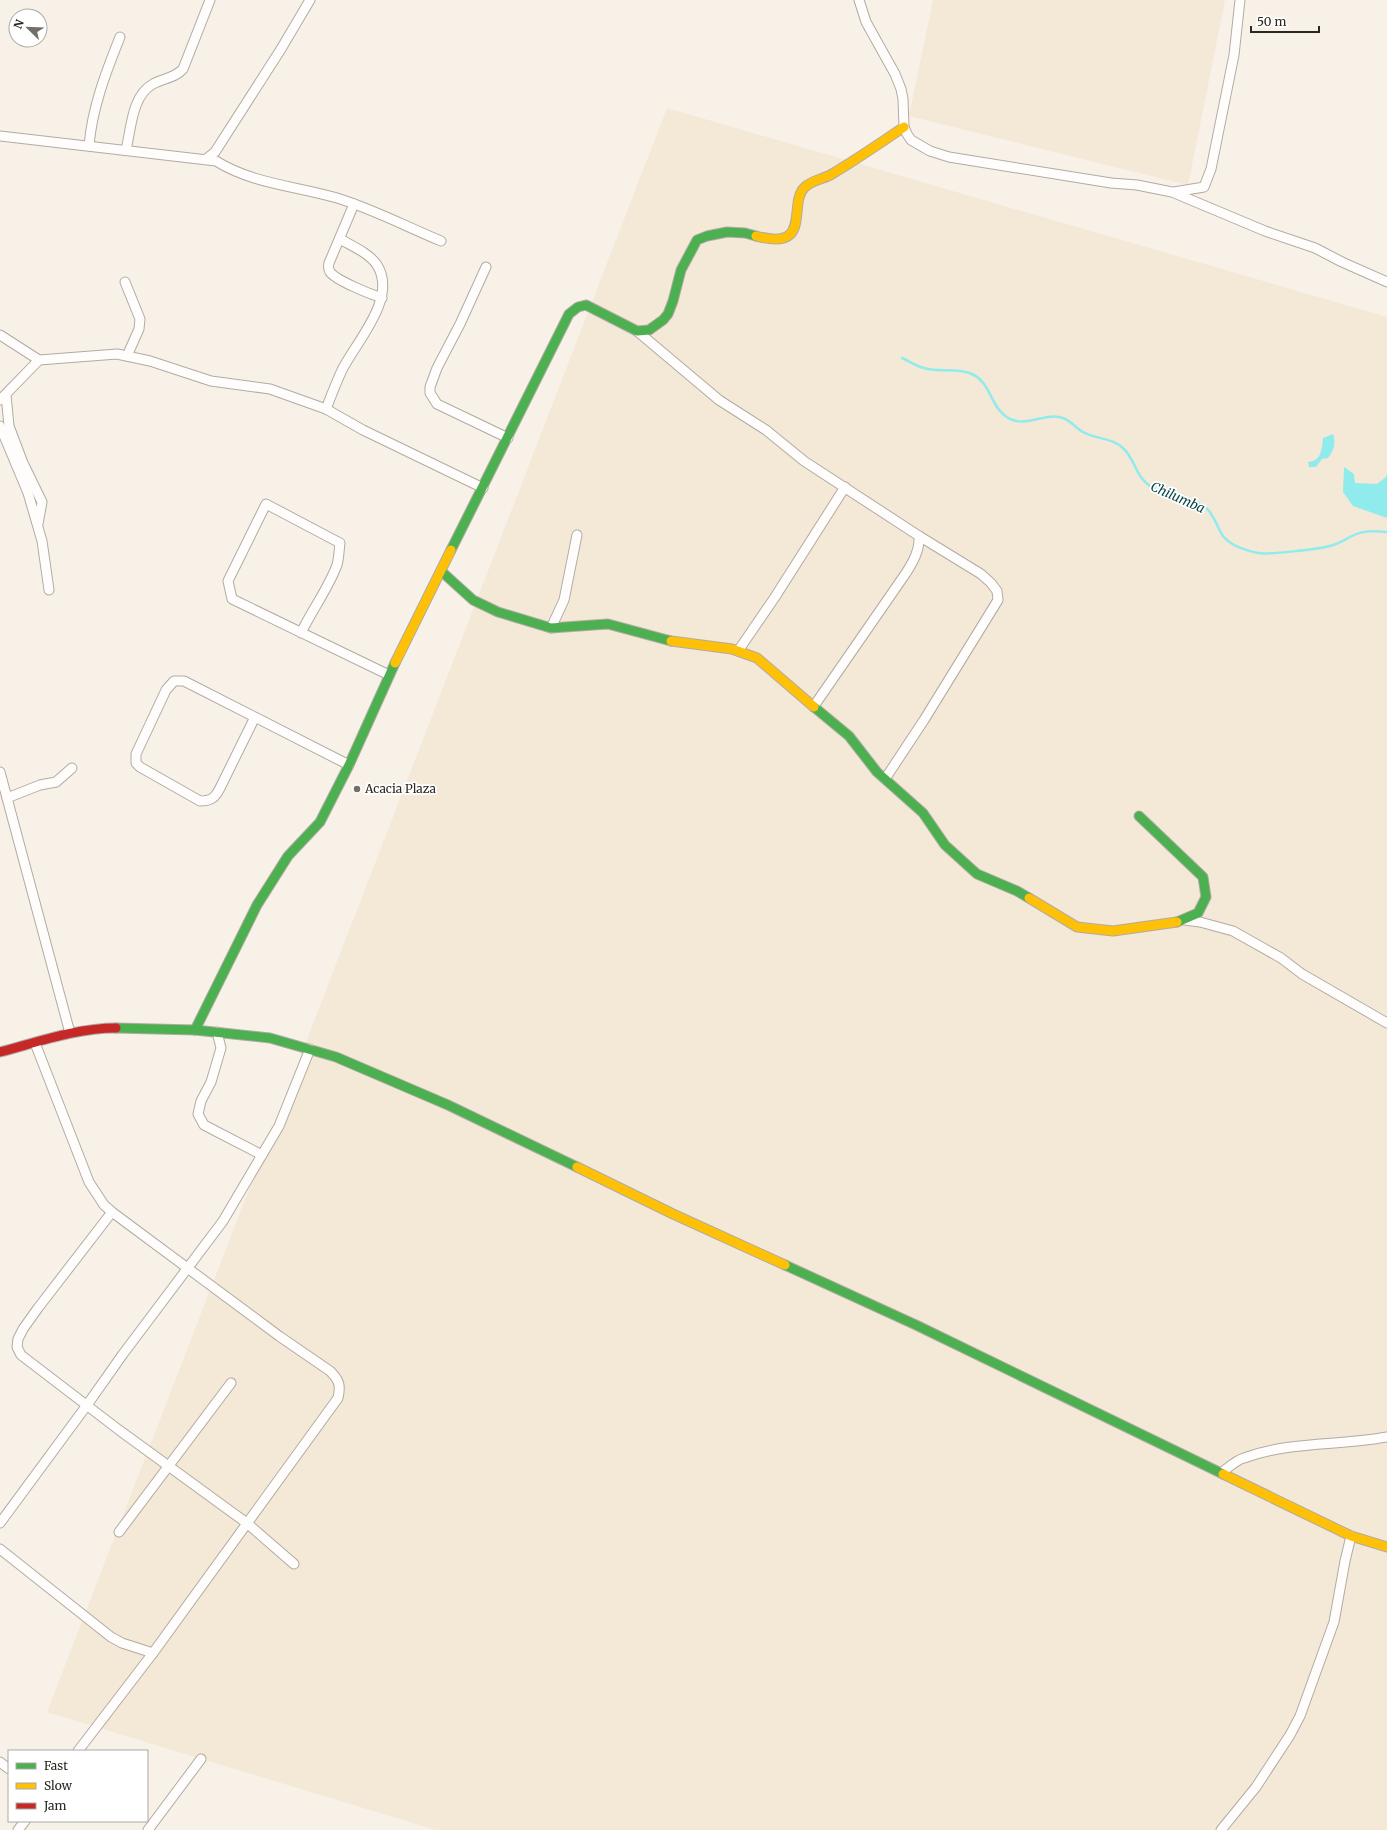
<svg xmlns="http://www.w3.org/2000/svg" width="1387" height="1830" font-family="Merriweather,serif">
<rect width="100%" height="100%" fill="#f8f1e8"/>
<g fill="#f4e8d7">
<path d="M 933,0 L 1225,0 L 1188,185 L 909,116 Z"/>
<path d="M 667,108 L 1387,317 L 1387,1830 L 436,1830 L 47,1712 Z"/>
</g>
<g fill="#90ebed">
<path d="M 1333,434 C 1336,444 1334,450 1328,458 L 1322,459 L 1316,467 L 1309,467 L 1308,462 C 1321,461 1322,450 1323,438 Z"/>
<path d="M 1344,467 L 1354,474 L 1355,483 L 1377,484 L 1386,477 L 1387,473 L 1387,518 L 1353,506 L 1343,492 Z"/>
</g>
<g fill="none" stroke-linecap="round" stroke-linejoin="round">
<path stroke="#90ebed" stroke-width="2.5" d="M 902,358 C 909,361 916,366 924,368 C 940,373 957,367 972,374 C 992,383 990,409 1010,419 C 1027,427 1046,412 1063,418 C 1071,421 1076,428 1083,432 C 1097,440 1112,437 1124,449 C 1135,460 1136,477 1150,486 C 1166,496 1188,495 1204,506 C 1214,513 1216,526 1223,536 C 1231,546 1245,550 1258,553 C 1266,555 1320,549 1330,546 C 1338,544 1344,540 1352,536 C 1363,530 1375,531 1387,532"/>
<g stroke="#b1aba4" stroke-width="11">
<g id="street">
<path d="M 859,0 L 866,22 L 895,74 L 901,89 L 903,99 L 904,127 L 907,134 L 911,140 L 930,151 L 949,157 L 1111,183 L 1137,185 L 1172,192 L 1265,231 L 1315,248 L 1342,262 L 1387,282"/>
<path d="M 0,136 L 216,161 C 253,184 296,186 337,198 C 373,209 407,227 441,241"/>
<path d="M 89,146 C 92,108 106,72 120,37"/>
<path d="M 126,150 C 131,129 132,95 153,84 C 164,78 175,78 183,69 L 210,0"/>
<path d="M 206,159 L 215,152 L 281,49 L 310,0"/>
<path d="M 1174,192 L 1204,187 L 1211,169 L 1234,55 L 1240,0"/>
<path d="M 354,204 L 329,263 C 328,267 328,269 330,272 C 337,281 370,294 382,298"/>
<path d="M 486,267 L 460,324 L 437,368 L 430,387 L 430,393 L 437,404 L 508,438"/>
<path d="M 125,282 L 140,319 L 139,329 L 127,356"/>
<path d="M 637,331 L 719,400 L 766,430 L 804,461 L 919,536 L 981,574 L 991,583 L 997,591 L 998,600 L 924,720 L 885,779"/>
<path d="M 0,335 L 39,360 L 117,354 L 150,361 L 211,381 L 270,389 L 326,409 L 363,430 L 483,488"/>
<path d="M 6,395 L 9,426 L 23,463 L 42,502 L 38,524"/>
<path d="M 0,400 L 39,360"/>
<path d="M 326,409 C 331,396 336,383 342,370 C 356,342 398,298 377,265 C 369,253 352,246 340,239"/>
<path d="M 0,426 L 28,493 L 42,541 L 49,590"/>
<path d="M 551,628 L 564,600 L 577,535"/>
<path d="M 301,633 C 312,610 328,589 337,565 C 339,558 339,550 340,543 L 266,504 L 228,581 L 232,599 L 389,675"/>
<path d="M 738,651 L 775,597 L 845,487"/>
<path d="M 814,706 L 906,573 C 913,562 920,550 919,536"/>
<path d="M 255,717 L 220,788 C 215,798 211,801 200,801 L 140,767 L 136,763 L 136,754 L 166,690 L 174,681 L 184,681 L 349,765"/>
<path d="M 0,772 L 70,1033"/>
<path d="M 7,798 L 40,785 L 56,782 L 72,768"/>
<path d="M 1185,920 L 1200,922 L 1233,931 L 1281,958 L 1302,974 L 1387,1023"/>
<path d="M 217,1032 L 221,1048 L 211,1082 L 201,1101 L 198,1114 L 204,1125 L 262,1155"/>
<path d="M 35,1043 L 89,1182 L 104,1205 L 112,1212 L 279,1336 L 330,1371 C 339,1380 341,1385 338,1398 L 153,1653 L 78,1751"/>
<path d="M 112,1212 L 38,1308 L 23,1329 L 18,1339 L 17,1347 L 21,1355 L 119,1430 L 248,1524 L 294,1564"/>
<path d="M 1221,1473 C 1228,1468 1236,1460 1244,1458 C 1290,1441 1340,1446 1387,1437"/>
<path d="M 0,1523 L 87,1405 L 123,1354 L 223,1221 L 279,1126 L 310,1049"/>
<path d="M 119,1532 L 231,1383"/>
<path d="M 0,1549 L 111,1637 L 122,1643 L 153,1653"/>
<path d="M 0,1762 L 9,1769"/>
<path d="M 18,1830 L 25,1821"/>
<path d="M 148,1830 L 201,1759"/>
<path d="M 1221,1830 L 1256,1787 L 1290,1735 L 1300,1716 L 1334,1622 L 1345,1561 L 1351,1536"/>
</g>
</g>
<g stroke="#b1aba4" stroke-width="11">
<g id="fast">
<path d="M 451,550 L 569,314 L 578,307 L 586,305 L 637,331 L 649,330 L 663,320 L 668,314 L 673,301 L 681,270 L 697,240 L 707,236 L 727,232 L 745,233 L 756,236"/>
<path d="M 441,571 L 473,600 L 498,612 L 551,628 L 608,624 L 671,641"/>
<path d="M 814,707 L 849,736 L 877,772 L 923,813 L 945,845 L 977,874 L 1017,891 L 1029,898"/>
<path d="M 1139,816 L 1203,877 L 1206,897 L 1198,913 L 1177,922"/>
<path d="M 116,1028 L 195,1030 L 270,1038 L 336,1057 L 448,1105 L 577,1167"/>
<path d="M 195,1030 L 257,905 L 288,856 L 320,822 L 349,765 L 395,663"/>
<path d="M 785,1265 L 916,1325 L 1223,1474"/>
</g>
</g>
<g stroke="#b1aba4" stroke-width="11">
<g id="slow">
<path d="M 756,236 C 814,252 787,203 805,187 C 812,180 824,179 832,174 C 857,159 880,143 904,127"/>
<path d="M 671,641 L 732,649 L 757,658 L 814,707"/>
<path d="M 395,663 L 451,550"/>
<path d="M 1029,898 L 1077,927 L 1113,931 L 1177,922"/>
<path d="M 577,1167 L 673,1214 L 785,1265"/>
<path d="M 1223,1474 L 1351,1536 L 1387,1547"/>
</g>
</g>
<g stroke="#b1aba4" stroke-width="11">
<path id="jam" d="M 0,1052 C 38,1042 77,1028 116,1028"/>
</g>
<use href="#street" stroke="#fefdfc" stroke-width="9"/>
<use href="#fast" stroke="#4caf50" stroke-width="9"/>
<use href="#slow" stroke="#ffc107" stroke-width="9"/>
<use href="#jam" stroke="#c62828" stroke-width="9"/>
</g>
<circle fill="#736e67" stroke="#fff" stroke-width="1.5" cx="357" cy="789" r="4"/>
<g text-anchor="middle" stroke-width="3.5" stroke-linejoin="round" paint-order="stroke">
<g font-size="12" fill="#2b2721" stroke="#fff" text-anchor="start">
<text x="365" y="793">Acacia Plaza</text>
</g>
<g font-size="13" font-style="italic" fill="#044447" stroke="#fff">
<text transform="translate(1178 497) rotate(24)" y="5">Chilumba</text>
</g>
</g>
<rect x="8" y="1750" width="140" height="72" fill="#ffffff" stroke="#aaa9a6"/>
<rect x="16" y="1763" width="20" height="6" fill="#4caf50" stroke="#aaa9a6"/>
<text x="44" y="1770" font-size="12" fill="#2b2721">Fast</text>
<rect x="16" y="1783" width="20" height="6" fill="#ffc107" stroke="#aaa9a6"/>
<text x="44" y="1790" font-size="12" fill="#2b2721">Slow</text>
<rect x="16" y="1803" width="20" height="6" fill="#c62828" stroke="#aaa9a6"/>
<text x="44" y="1810" font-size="12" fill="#2b2721">Jam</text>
<g transform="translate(28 28) rotate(293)"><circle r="19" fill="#ffffff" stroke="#aaa9a6"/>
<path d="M0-3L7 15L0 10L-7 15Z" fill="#736e67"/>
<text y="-6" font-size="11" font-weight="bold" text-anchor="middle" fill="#2b2721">N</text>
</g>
<path d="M1251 26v6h68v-6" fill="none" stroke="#2b2721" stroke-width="2"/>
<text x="1257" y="26" font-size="12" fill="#2b2721" stroke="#ffffff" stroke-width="3" paint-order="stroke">50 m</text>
</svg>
